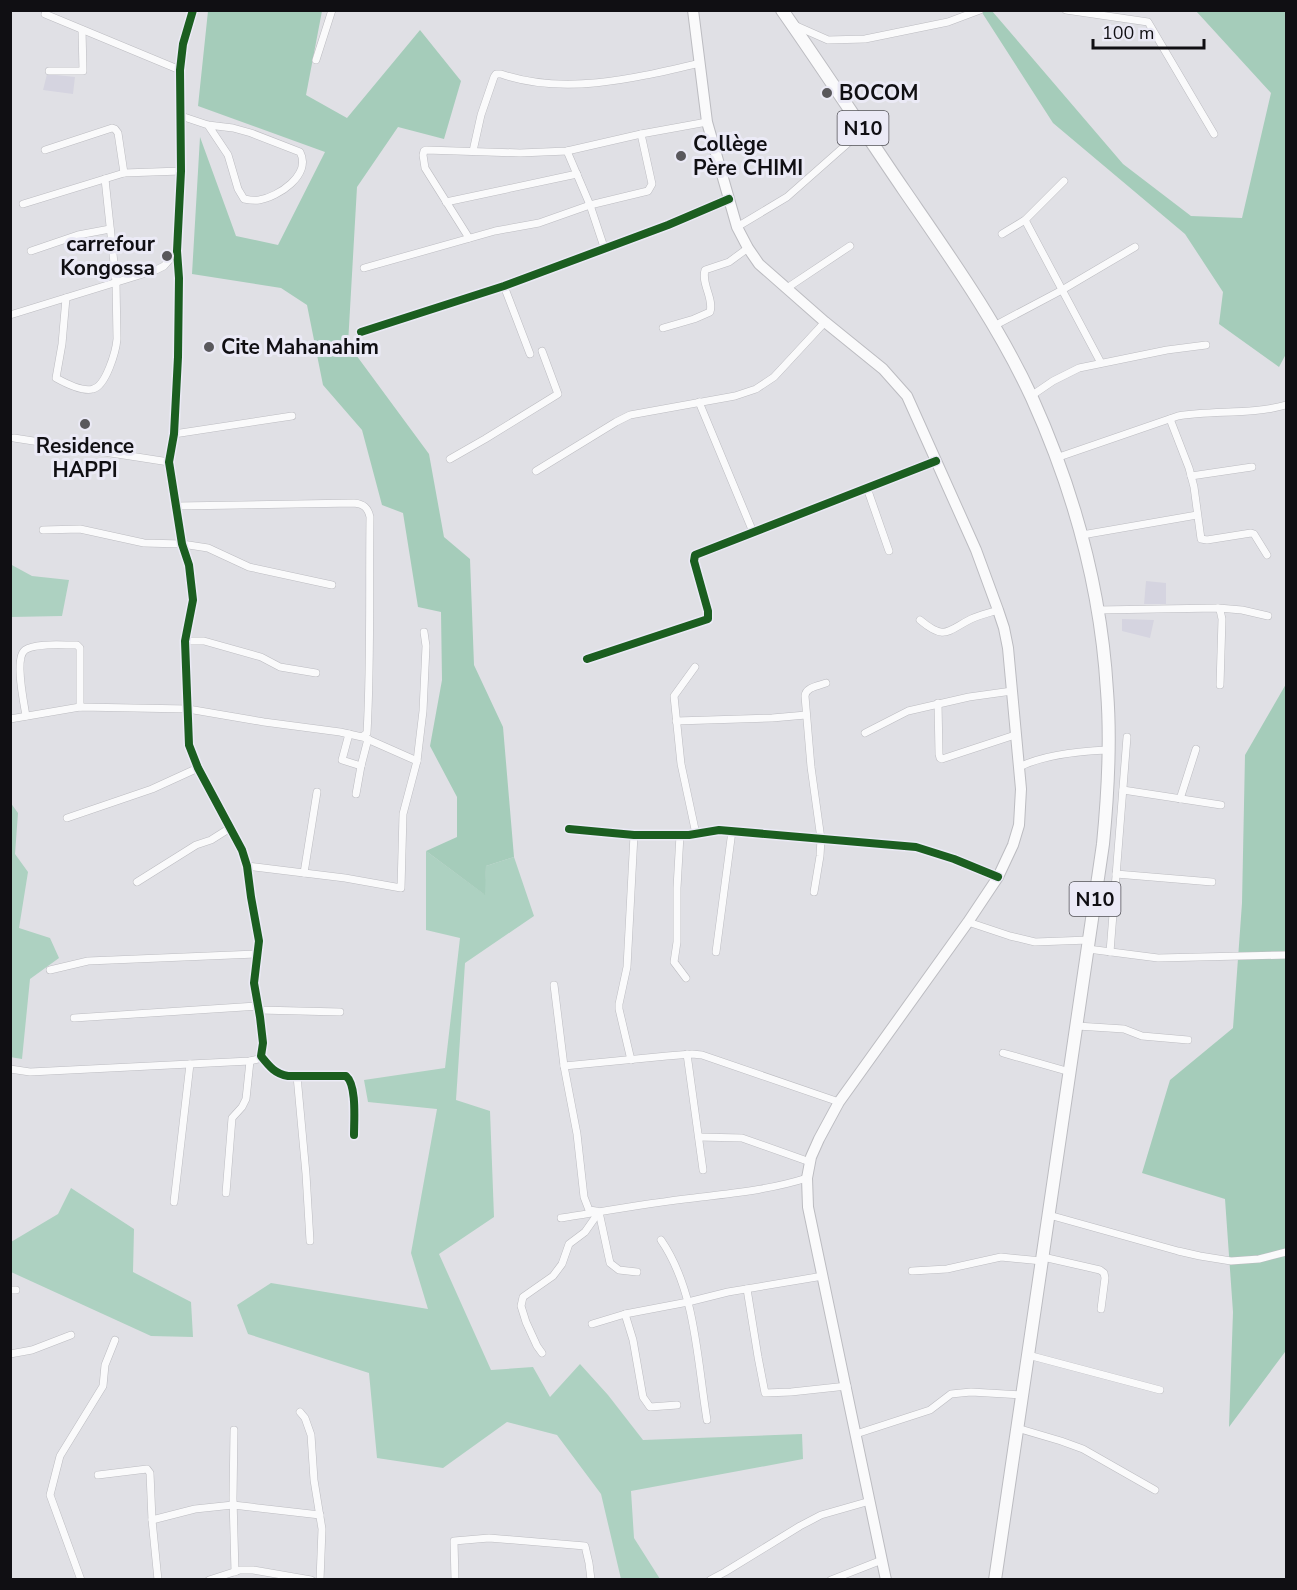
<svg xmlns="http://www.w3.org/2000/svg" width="1297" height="1590" font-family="'Nunito Sans',sans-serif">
<rect width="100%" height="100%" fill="#e0e0e5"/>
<g fill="#d5d4e0">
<path d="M 47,74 L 75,77 L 73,94 L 43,90 Z"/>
<path d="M 1146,581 L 1166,583 L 1166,604 L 1144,604 Z"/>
<path d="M 1122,619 L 1154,620 L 1150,638 L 1122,631 Z"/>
</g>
<g fill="#add1c1">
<path d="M 10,564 L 32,576 L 69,580 L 62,616 L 11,617 Z"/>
<path d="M 10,802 L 18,813 L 15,854 L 28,872 L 19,928 L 50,938 L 59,958 L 30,979 L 22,1059 L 10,1057 Z"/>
<path d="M 426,851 L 484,894 L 486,866 L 514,857 L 534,916 L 465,963 L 456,1100 L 490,1111 L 494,1217 L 439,1254 L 491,1370 L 533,1367 L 550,1397 L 580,1364 L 608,1395 L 643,1440 L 802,1434 L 803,1459 L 631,1491 L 634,1538 L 660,1579 L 621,1579 L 601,1494 L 557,1435 L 507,1422 L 443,1468 L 377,1458 L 369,1373 L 248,1334 L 237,1305 L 271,1283 L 428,1309 L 411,1253 L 437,1109 L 368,1102 L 364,1080 L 445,1068 L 460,938 L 426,930 Z"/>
<path d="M 71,1188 L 134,1229 L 133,1272 L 191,1302 L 193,1337 L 151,1336 L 11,1272 L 11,1242 L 58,1214 Z"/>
</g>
<g fill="#a5ccba">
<path d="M 208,11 L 322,11 L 306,95 L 347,118 L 420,30 L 461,81 L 444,139 L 398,127 L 357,187 L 348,344 L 429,454 L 444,537 L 470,559 L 474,665 L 503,727 L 514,857 L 486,866 L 485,895 L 426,851 L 457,837 L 457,797 L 430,746 L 442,680 L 441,612 L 418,607 L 403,513 L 382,505 L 362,430 L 323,385 L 307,305 L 281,288 L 192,274 L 200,137 L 236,236 L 278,245 L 325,152 L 198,106 Z"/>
<path d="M 981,11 L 992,11 L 1123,164 L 1191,216 L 1242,218 L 1271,93 L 1196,11 L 1286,11 L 1286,354 L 1279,367 L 1219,324 L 1223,292 L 1185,234 L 1053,123 Z"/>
<path d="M 1286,684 L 1285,1352 L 1229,1427 L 1233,1312 L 1225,1199 L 1142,1173 L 1170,1080 L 1233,1028 L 1242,903 L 1245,755 Z"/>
</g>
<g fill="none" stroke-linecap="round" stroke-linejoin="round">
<g stroke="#bcbcc1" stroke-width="8">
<g id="minor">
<path d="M 193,10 L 183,44 L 180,70 L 181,171 L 177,251 L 179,278 L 178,357 L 174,434 L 169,462 L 182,544 L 189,565 L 193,600 L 185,641 L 189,745 L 198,768 L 242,850 L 247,866 L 251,897 L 259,941 L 254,983 L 260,1017 L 263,1043 L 261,1056 C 269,1066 275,1074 288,1076 L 346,1076 C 357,1085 354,1120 354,1135"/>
<path d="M 1066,10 L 1148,22 L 1214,134"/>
<path d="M 45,14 L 180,70"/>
<path d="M 794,25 L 828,40 L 865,39 L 948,22 L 980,10"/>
<path d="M 316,60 L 332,10"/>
<path d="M 49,71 L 83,71 L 82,30"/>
<path d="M 181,116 L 208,125 L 233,128 L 251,133 L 300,152 C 312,175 278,197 259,200 C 254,201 249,200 244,199 L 238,189 L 228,155 L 208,125"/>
<path d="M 45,150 L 112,128 L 115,129 L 118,133 L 124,173"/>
<path d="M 473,151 L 481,115 L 494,77 L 496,74 L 501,74 C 565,96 636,78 700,63"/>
<path d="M 567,151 L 590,205 L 604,247"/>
<path d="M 446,202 L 577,174"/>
<path d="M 23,204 L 124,173 L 181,171"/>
<path d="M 1025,220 L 1101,363"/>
<path d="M 737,227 L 787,197 L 864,129"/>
<path d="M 1002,234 L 1025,220 L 1064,181"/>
<path d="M 469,238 L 425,168 L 423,155 L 424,151 L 426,150 L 520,153 L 567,151 L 641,134 L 707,122"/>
<path d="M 31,251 L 78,235 L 110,229"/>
<path d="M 364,268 L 495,231 L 539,223 L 590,205 L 648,191 L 652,184 L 641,134"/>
<path d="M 504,286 L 530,354"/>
<path d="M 787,288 L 850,246"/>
<path d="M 66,298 L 62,344 L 56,378 C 65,383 83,392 93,389 C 106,386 116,351 117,339 L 116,282 L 105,179"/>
<path d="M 10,315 L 156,270 L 164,266 L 177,251"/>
<path d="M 994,326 L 1062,290 L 1135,247"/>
<path d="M 663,328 L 694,319 L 710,312 C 714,298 701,284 705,270 L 729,262 L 748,248"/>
<path d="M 361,332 L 504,286 L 668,225 L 729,199"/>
<path d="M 1031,396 L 1053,381 L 1079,368 L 1167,350 L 1206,345"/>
<path d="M 699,402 L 753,532"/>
<path d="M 1170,419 L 1189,468 L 1194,487 L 1201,539 L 1207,540 L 1251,533 L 1254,534 L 1267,555"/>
<path d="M 174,434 L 292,416"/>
<path d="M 14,438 L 169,462"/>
<path d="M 1056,458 L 1178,416 C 1214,410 1251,415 1286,405"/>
<path d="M 450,459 L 485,439 L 558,394 L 542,351"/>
<path d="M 536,471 L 616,422 L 630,415 L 735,396 L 756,389 L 774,377 L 825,322"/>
<path d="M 1191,476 L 1252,467"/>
<path d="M 867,488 L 889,551"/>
<path d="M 43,530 L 80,529 L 144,543 L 182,544 L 208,548 L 249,567 L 332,585"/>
<path d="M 1082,535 L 1197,515"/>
<path d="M 1218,608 L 1242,610 L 1268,616"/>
<path d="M 1098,610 L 1218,608 L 1220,610 L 1222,619 L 1220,685"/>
<path d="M 920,620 C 945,641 947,631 971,619 C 979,615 989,613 998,610"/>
<path d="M 185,641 L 204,641 L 261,657 L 280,667 L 316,673"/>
<path d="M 587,659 L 708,619 L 708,611 L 694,561 L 695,555 L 936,461"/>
<path d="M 695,667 L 674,696 L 681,764 L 696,834"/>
<path d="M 938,703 L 939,754 L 940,758 L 942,759 L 1015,735"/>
<path d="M 26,716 C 24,703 14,658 25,650 C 35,643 61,645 73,645 L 77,645 L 80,648 L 80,707"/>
<path d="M 10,719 L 80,707 L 188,709 L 264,722 L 340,732 L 362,737 L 367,733 C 371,662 369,589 370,517 C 368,508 364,504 354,503 L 177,506"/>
<path d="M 676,721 L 772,718 L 806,715"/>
<path d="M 865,733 L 908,711 L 969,697 L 1012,691"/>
<path d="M 349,734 L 342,760 L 361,766 L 368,739"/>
<path d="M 365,738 L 417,761"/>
<path d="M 1019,767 C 1044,755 1081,751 1108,750"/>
<path d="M 1123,790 L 1221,805"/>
<path d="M 356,794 L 361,766"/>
<path d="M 1180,799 L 1196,749"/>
<path d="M 67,818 L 152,789 L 198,768"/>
<path d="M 569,829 L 634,835 L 689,835 L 719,830 L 916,847 L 954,859 L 998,877"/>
<path d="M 680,835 L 677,888 L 677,942 L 674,962 L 686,978"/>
<path d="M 247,866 L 345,878 L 401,888 L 403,814 L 417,761 L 423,711 L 426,646 L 424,632"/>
<path d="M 304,873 L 317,792"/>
<path d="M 1116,874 L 1212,882"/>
<path d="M 137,882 L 196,845 L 211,840 L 230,828"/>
<path d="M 814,892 L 820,856 L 821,839 L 811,767 L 805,696 C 806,687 818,686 826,683"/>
<path d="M 968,922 L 1010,936 L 1035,942 L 1089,940"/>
<path d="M 1088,949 L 1158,958 L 1286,955"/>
<path d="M 716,952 L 732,831"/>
<path d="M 1110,952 L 1127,737"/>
<path d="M 50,970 L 88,961 L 257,954"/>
<path d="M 554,985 L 564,1066 L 577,1134 L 584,1197 L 589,1210 L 596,1211"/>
<path d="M 259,1010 L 340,1012"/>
<path d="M 74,1018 L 258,1006"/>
<path d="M 1077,1026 L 1124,1029 L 1142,1036 L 1188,1040"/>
<path d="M 1003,1053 L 1070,1072"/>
<path d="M 687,1054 L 703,1170"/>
<path d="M 631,1060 L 619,1009 L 619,1004 L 627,967 L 634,835"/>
<path d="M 564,1066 L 667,1056 L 692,1054 L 702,1055 L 839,1102"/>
<path d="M 10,1069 L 30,1072 L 250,1061 L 258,1059 L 261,1056"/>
<path d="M 297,1076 L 306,1174 L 310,1241"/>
<path d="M 699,1137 L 742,1138 L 810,1162"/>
<path d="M 226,1193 L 232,1118 L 242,1107 L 246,1099 L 250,1061"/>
<path d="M 174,1202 L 190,1064"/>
<path d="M 599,1212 L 610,1263 L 619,1270 L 637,1272"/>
<path d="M 1049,1215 L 1178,1251 L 1200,1256 L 1231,1261 L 1259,1259 L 1286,1252"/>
<path d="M 561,1218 C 605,1211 649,1203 694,1198 C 733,1193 769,1190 807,1178"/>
<path d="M 661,1240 C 696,1291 697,1360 707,1420"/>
<path d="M 1043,1257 L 1100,1270 L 1104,1273 L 1105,1278 L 1101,1309"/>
<path d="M 912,1271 L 947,1269 L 1001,1257 L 1042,1261"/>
<path d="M 747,1289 L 758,1357 L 765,1393 L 791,1392 L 847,1386"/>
<path d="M 10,1290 L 16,1290"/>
<path d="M 625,1314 L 633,1340 L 643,1397 L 650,1407 L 677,1405"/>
<path d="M 592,1324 L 625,1314 L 688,1302 L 728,1292 L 823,1276"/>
<path d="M 542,1353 L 537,1346 L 526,1322 L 521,1306 L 523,1297 L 553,1276 L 562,1264 L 569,1244 L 585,1232 L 599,1212"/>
<path d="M 10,1354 L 32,1350 L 71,1335"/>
<path d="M 1028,1355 L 1160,1390"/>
<path d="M 300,1412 L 305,1418 L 311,1435 L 314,1480 L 322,1529 L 320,1580"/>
<path d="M 1017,1428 L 1061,1441 L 1083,1449 L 1155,1490"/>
<path d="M 234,1430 L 233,1498 L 235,1572"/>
<path d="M 856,1434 L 930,1410 L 951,1394 L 971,1392 L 1021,1395"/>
<path d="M 98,1475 L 147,1469 L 150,1473 L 152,1520 L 158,1580"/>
<path d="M 152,1520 L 195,1509 L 233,1505 L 320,1515"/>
<path d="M 81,1580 L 50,1495 L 60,1456 L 103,1386 L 105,1365 L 115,1340"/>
<path d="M 209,1580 L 240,1570 L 253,1570 L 311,1580"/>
<path d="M 455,1580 L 454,1541 L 489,1538 L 585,1546 L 589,1563 L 591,1580"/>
<path d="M 710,1580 L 725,1572 L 800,1526 L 821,1515 L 870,1501"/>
<path d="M 831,1580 L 882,1560"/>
</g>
</g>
<g stroke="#bcbcc1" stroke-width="12">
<path id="secondary" d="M 693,10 L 707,122 L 737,227 L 748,248 L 759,264 L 825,322 L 883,369 L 907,396 L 976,550 L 998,610 L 1004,628 L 1008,648 L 1021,789 L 1019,825 L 1013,845 L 998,877 L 968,922 L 839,1102 L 819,1139 L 811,1157 L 807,1178 L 808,1207 L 886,1580"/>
</g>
<g stroke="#bcbcc1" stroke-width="14">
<path id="trunk" d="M 782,10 C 824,70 863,130 904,190 C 950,257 998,324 1032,398 C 1074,491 1101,590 1107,691 C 1111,742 1108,793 1103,844 L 995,1580"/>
</g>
<use href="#minor" stroke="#fafafb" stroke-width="7"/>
<use href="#secondary" stroke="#fafafb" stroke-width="10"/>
<use href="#trunk" stroke="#fafafb" stroke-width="12"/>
<g stroke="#ebeaf6" stroke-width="11">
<g id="cycleway">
<path d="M 193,10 L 183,44 L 180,70 L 181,171 L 177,251 L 179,278 L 178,357 L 174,434 L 169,462 L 182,544 L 189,565 L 193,600 L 185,641 L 189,745 L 198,768 L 242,850 L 247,866 L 251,897 L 259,941 L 254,983 L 260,1017 L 263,1043 L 261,1056 C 269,1066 275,1074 288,1076 L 346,1076 C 357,1085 354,1120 354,1135"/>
<path d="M 361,332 L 504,286 L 668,225 L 729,199"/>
<path d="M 587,659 L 708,619 L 708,611 L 694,561 L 695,555 L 936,461"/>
<path d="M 569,829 L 634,835 L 689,835 L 719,830 L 916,847 L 954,859 L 998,877"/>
</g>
</g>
<use href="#cycleway" stroke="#1b5e20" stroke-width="8"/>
</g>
<g fill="#59585c" stroke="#ebeaf6" stroke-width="2">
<circle cx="827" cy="93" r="6"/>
<circle cx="681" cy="156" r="6"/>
<circle cx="167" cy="256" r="6"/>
<circle cx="209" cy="347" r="6"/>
<circle cx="85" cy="424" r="6"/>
</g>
<g text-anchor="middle" stroke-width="6" stroke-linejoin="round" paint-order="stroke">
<g fill="#ebeaf6" stroke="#525157" stroke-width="1.5">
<rect x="837.5" y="111" width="51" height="34" rx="4.5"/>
<rect x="1069.5" y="882" width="51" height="34" rx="4.5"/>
</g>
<g font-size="20" font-weight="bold" fill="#100f13">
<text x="863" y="135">N10</text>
<text x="1095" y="906">N10</text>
</g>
<g font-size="21" font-weight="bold" fill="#100f13" stroke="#ebeaf6" text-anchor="start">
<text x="839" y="100">BOCOM</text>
<text x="693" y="151">Collège<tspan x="693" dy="24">Père CHIMI</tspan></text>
<text x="155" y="251" text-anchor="end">carrefour<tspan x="155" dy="24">Kongossa</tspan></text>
<text x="221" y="354">Cite Mahanahim</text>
<text x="85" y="453" text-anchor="middle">Residence<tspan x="85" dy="24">HAPPI</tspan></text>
</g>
</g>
<rect width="1297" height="1590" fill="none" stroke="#100f13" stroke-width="24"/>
<path d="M1093 39v9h111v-9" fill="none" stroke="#100f13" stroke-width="3"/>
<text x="1102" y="39" font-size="18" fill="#100f13" stroke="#ebeaf6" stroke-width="4.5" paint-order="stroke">100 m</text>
</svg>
